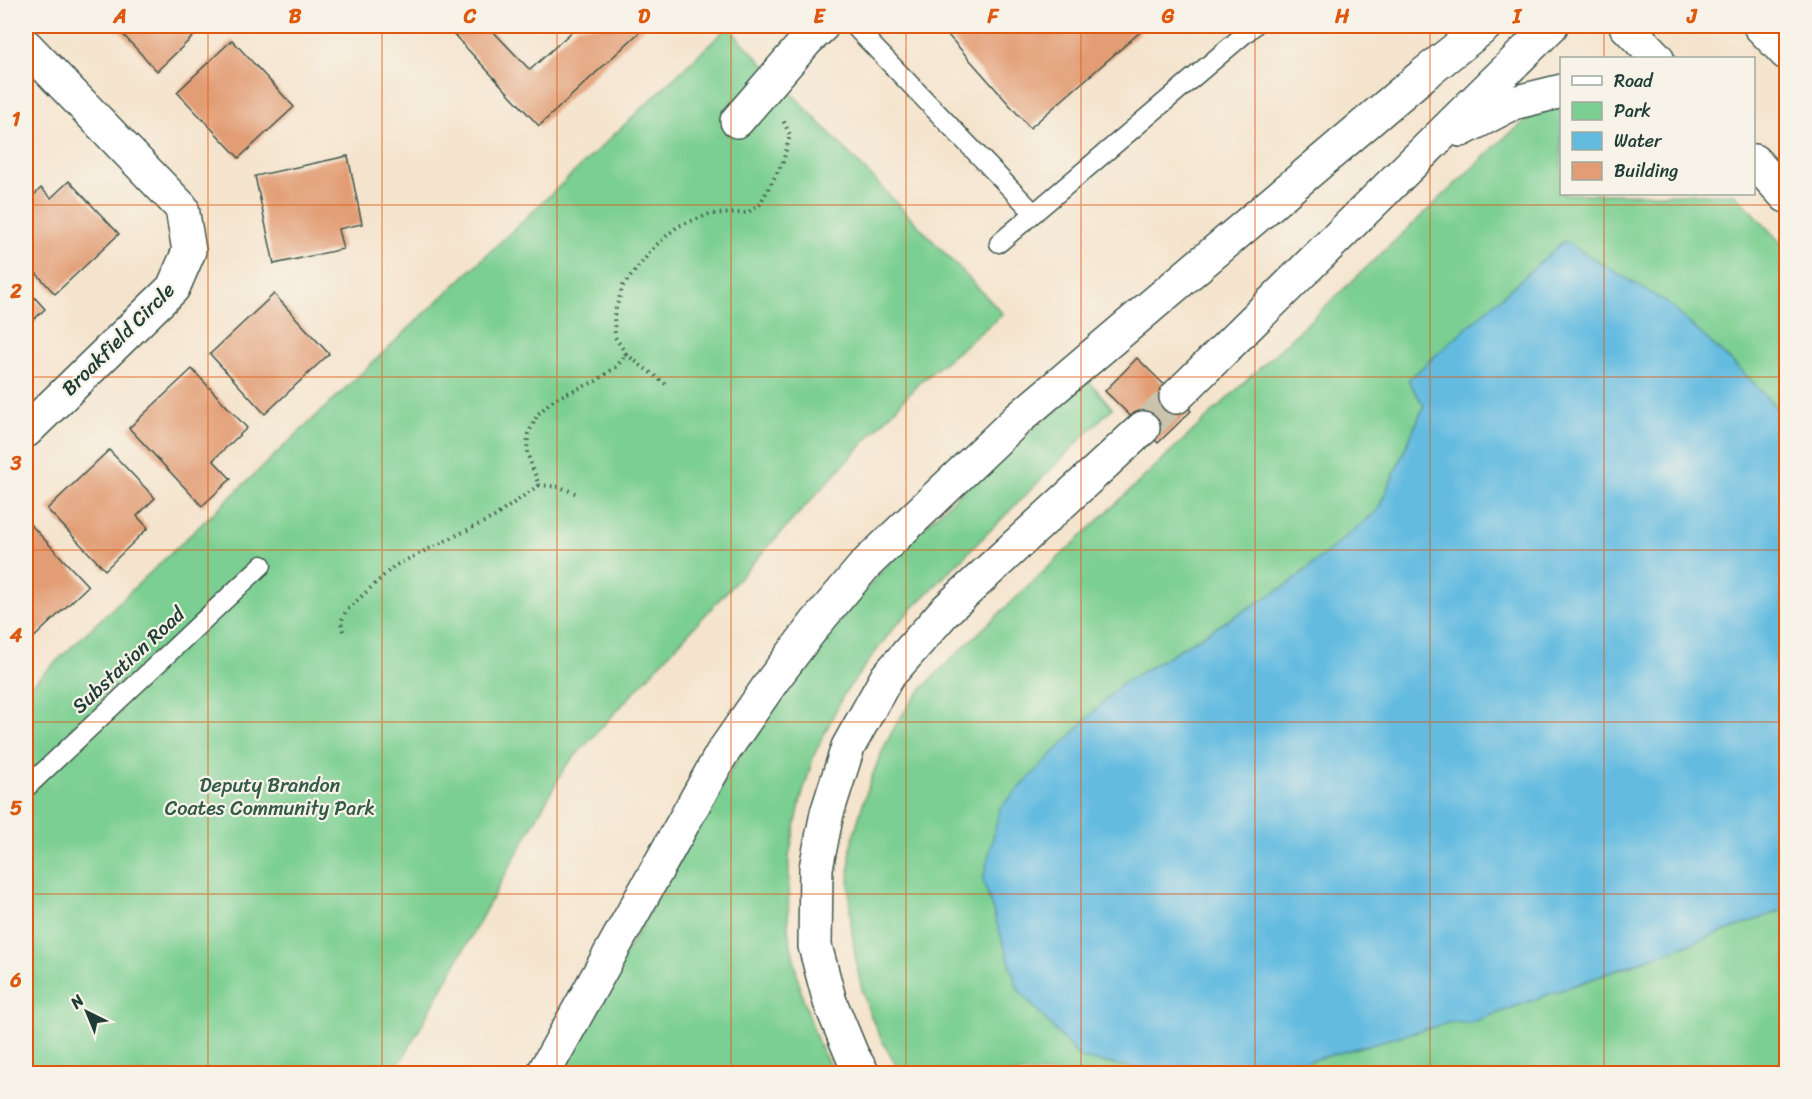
<svg xmlns="http://www.w3.org/2000/svg" width="1812" height="1099" font-family="Sriracha,sans-serif">
<rect width="100%" height="100%" fill="#f7f3e8"/>
<filter id="ink" filterUnits="userSpaceOnUse"><feTurbulence type="fractalNoise" baseFrequency=".0167" numOctaves="2"/><feDisplacementMap in="SourceGraphic" scale="12" xChannelSelector="R" yChannelSelector="G"/><feConvolveMatrix kernelMatrix="1 2 1 2 8 2 1 2 1" color-interpolation-filters="sRGB"/></filter>
<filter id="wash" filterUnits="userSpaceOnUse"><feTurbulence type="fractalNoise" baseFrequency=".008" numOctaves="4" result="noise"/><feDisplacementMap in="SourceGraphic" scale="24" xChannelSelector="R" yChannelSelector="G"/><feGaussianBlur stdDeviation="1.35" result="paint"/><feColorMatrix in="noise" values="0 0 0 0 0 0 0 0 0 0 0 0 0 0 0 0 0 1.4 0 .05"/><feComposite in="paint" operator="in"/></filter>
<g filter="url(#wash)">
<rect width="100%" height="100%" fill="#f5e4cd"/>
<g fill="#7ccf92" stroke="#4e8663" stroke-width="1.5">
<path d="M 728,27 L 1003,314 L 918,384 L 565,767 L 395,1073 L 26,1074 L 26,690 Z"/>
<path d="M 1561,104 L 1562,194 L 1735,194 L 1786,248 L 1786,419 L 1744,373 L 1666,302 L 1424,406 L 1378,510 L 1289,584 L 1120,685 L 1080,1058 L 1161,1073 L 901,1074 C 887,1050 873,1026 865,1000 C 852,957 846,892 851,847 C 852,838 856,829 858,820 C 869,782 883,741 907,708 C 924,684 947,663 969,642 L 1503,139 L 1532,116 Z"/>
<path d="M 1089,381 L 1112,408 L 895,626 L 844,694 L 814,755 L 801,799 L 789,856 L 788,930 L 800,989 L 819,1045 L 834,1073 L 556,1074 L 769,704 L 895,555 L 974,479 Z"/>
<path d="M 1786,909 L 1786,1073 L 1205,1074 L 1273,1071 L 1451,1022 L 1470,1023 Z"/>
</g>
<path fill="#63bbe0" stroke="#417c8a" stroke-width="1.5" d="M 1564,241 L 1666,302 L 1744,373 L 1786,419 L 1786,909 L 1470,1023 L 1451,1022 L 1273,1071 L 1161,1073 L 1080,1058 L 1018,989 L 983,880 L 1000,808 L 1120,685 L 1289,584 L 1378,510 L 1424,406 L 1408,380 Z"/>
<g id="blocks">
<g fill="#e29d74">
<path d="M 115,26 L 196,26 L 200,30 L 157,71 Z"/>
<path d="M 446,26 L 488,26 L 530,70 L 578,26 L 646,26 L 539,126 Z"/>
<path d="M 940,26 L 1147,26 L 1030,128 Z"/>
<path d="M 232,40 L 294,107 L 239,158 L 177,92 Z"/>
<path d="M 348,156 L 362,224 L 338,229 L 343,249 L 274,264 L 255,176 Z"/>
<path d="M 69,181 L 119,234 L 55,294 L 26,262 L 26,203 L 41,188 L 51,198 Z"/>
<path d="M 26,288 L 45,309 L 26,327 Z"/>
<path d="M 274,294 L 329,354 L 265,414 L 210,354 Z"/>
<path d="M 1137,358 L 1191,411 L 1158,443 L 1105,391 Z"/>
<path d="M 192,369 L 247,428 L 213,460 L 231,479 L 202,506 L 129,428 Z"/>
<path d="M 109,450 L 155,498 L 137,516 L 148,528 L 105,570 L 47,509 Z"/>
<path d="M 31,525 L 88,586 L 26,645 L 26,529 Z"/>
</g>
</g>
</g>
<g filter="url(#ink)">
<use href="#blocks" fill-opacity="0" stroke="#3f564b" stroke-width="1.5"/>
<g fill="none" stroke-linecap="round" stroke-linejoin="round">
<path stroke="#cac3ae" stroke-width="33" stroke-dasharray="33 16" stroke-linecap="butt" d="M 1143,428 L 1176,397"/>
<g stroke="#3f564b" stroke-width="21">
<g id="service">
<path d="M 854,26 L 1034,213"/>
<path d="M 999,243 L 1254,26"/>
<path d="M 26,788 L 262,565"/>
</g>
</g>
<g stroke="#3f564b" stroke-width="36">
<g id="minor">
<path d="M 26,46 L 182,208 L 189,251 L 173,288 L 26,431"/>
<path d="M 737,121 L 807,40 L 822,26"/>
</g>
</g>
<g stroke="#3f564b" stroke-width="36">
<g id="primary">
<path d="M 1626,26 L 1657,58"/>
<path d="M 1760,26 L 1786,53"/>
<path d="M 1754,161 L 1786,196"/>
</g>
</g>
<g stroke="#3f564b" stroke-width="36">
<g id="motorway">
<path d="M 1461,130 L 1513,103 L 1562,91"/>
<path d="M 1176,397 L 1551,26"/>
<path d="M 543,1074 L 721,755 L 773,680 L 816,623 L 865,565 L 1018,419 L 1423,75 L 1485,26"/>
<path d="M 863,1074 L 852,1055 L 830,1002 L 815,946 L 816,868 L 827,813 L 848,747 L 887,677 L 945,611 L 1143,428"/>
</g>
</g>
<g stroke="#3f564b" stroke-width="4" stroke-dasharray="1.5 4.5" stroke-linecap="butt">
<path d="M 626,354 L 668,386"/>
<path d="M 539,485 L 560,487 L 577,494"/>
<path d="M 343,631 L 341,622 L 346,611 L 394,566 L 494,517 L 539,485 L 527,453 L 528,434 L 538,414 L 554,399 L 596,381 L 616,367 L 626,354 L 615,337 L 614,315 L 623,286 L 655,246 L 678,226 L 710,214 L 747,213 L 760,204 L 783,162 L 790,135 L 782,118"/>
</g>
<use href="#service" stroke="#fff" stroke-width="18"/>
<use href="#minor" stroke="#fff" stroke-width="33"/>
<use href="#primary" stroke="#fff" stroke-width="33"/>
<use href="#motorway" stroke="#fff" stroke-width="33"/>
</g>
</g>
<path fill="none" stroke="#de580e" stroke-width="1.5" stroke-opacity="0.55" d="M 208,26 L 208,1074M 382,26 L 382,1074M 557,26 L 557,1074M 731,26 L 731,1074M 906,26 L 906,1074M 1081,26 L 1081,1074M 1255,26 L 1255,1074M 1430,26 L 1430,1074M 1604,26 L 1604,58M 1604,194 L 1604,1074M 26,205 L 1786,205M 26,377 L 1786,377M 26,550 L 1786,550M 26,722 L 1786,722M 26,894 L 1786,894"/>
<g text-anchor="middle" stroke-width="4.5" stroke-linejoin="round" paint-order="stroke">
<g font-size="20" fill="#1f3d34" stroke="#f7f3e8">
<text transform="translate(118 339) rotate(-45)" y="7">Broakfield Circle</text>
<text transform="translate(128 660) rotate(-43)" y="7">Substation Road</text>
</g>
<g font-size="20" fill="#325a47" stroke="#f7f3e8">
<text x="270" y="792">Deputy Brandon<tspan x="270" dy="23">Coates Community Park</tspan></text>
</g>
</g>
<rect width="1812" height="1099" fill="none" stroke="#f7f3e8" stroke-width="66"/>
<rect x="1560" y="57" width="195" height="138" fill="#f7f3e8" stroke="#a1aaa0" stroke-width="1.5"/>
<rect x="1572" y="76" width="30" height="9" fill="#ffffff" stroke="#a1aaa0" stroke-width="1.5"/>
<text x="1614" y="87" font-size="18" fill="#1f3d34">Road</text>
<rect x="1572" y="102" width="30" height="18" fill="#7ccf92" stroke="#a1aaa0" stroke-width="1.5"/>
<text x="1614" y="117" font-size="18" fill="#1f3d34">Park</text>
<rect x="1572" y="132" width="30" height="18" fill="#63bbe0" stroke="#a1aaa0" stroke-width="1.5"/>
<text x="1614" y="147" font-size="18" fill="#1f3d34">Water</text>
<rect x="1572" y="162" width="30" height="18" fill="#e29d74" stroke="#a1aaa0" stroke-width="1.5"/>
<text x="1614" y="177" font-size="18" fill="#1f3d34">Building</text>
<g transform="translate(87 1012) rotate(317)" stroke="#f7f3e8" stroke-width="4.5" paint-order="stroke">
<path d="M0-4.5L10 22L0 15L-10 22Z" fill="#1f3d34"/>
<text y="-9" font-size="16" font-weight="bold" text-anchor="middle" fill="#1f3d34">N</text>
</g>
<rect x="33" y="33" width="1746" height="1033" fill="none" stroke="#de580e" stroke-width="2"/>
<g font-size="20" text-anchor="middle" font-weight="bold" fill="#de580e">
<text x="120" y="23">A</text>
<text x="295" y="23">B</text>
<text x="470" y="23">C</text>
<text x="644" y="23">D</text>
<text x="819" y="23">E</text>
<text x="993" y="23">F</text>
<text x="1168" y="23">G</text>
<text x="1342" y="23">H</text>
<text x="1517" y="23">I</text>
<text x="1692" y="23">J</text>
<text x="16" y="126">1</text>
<text x="16" y="298">2</text>
<text x="16" y="470">3</text>
<text x="16" y="642">4</text>
<text x="16" y="815">5</text>
<text x="16" y="987">6</text>
</g>
</svg>
